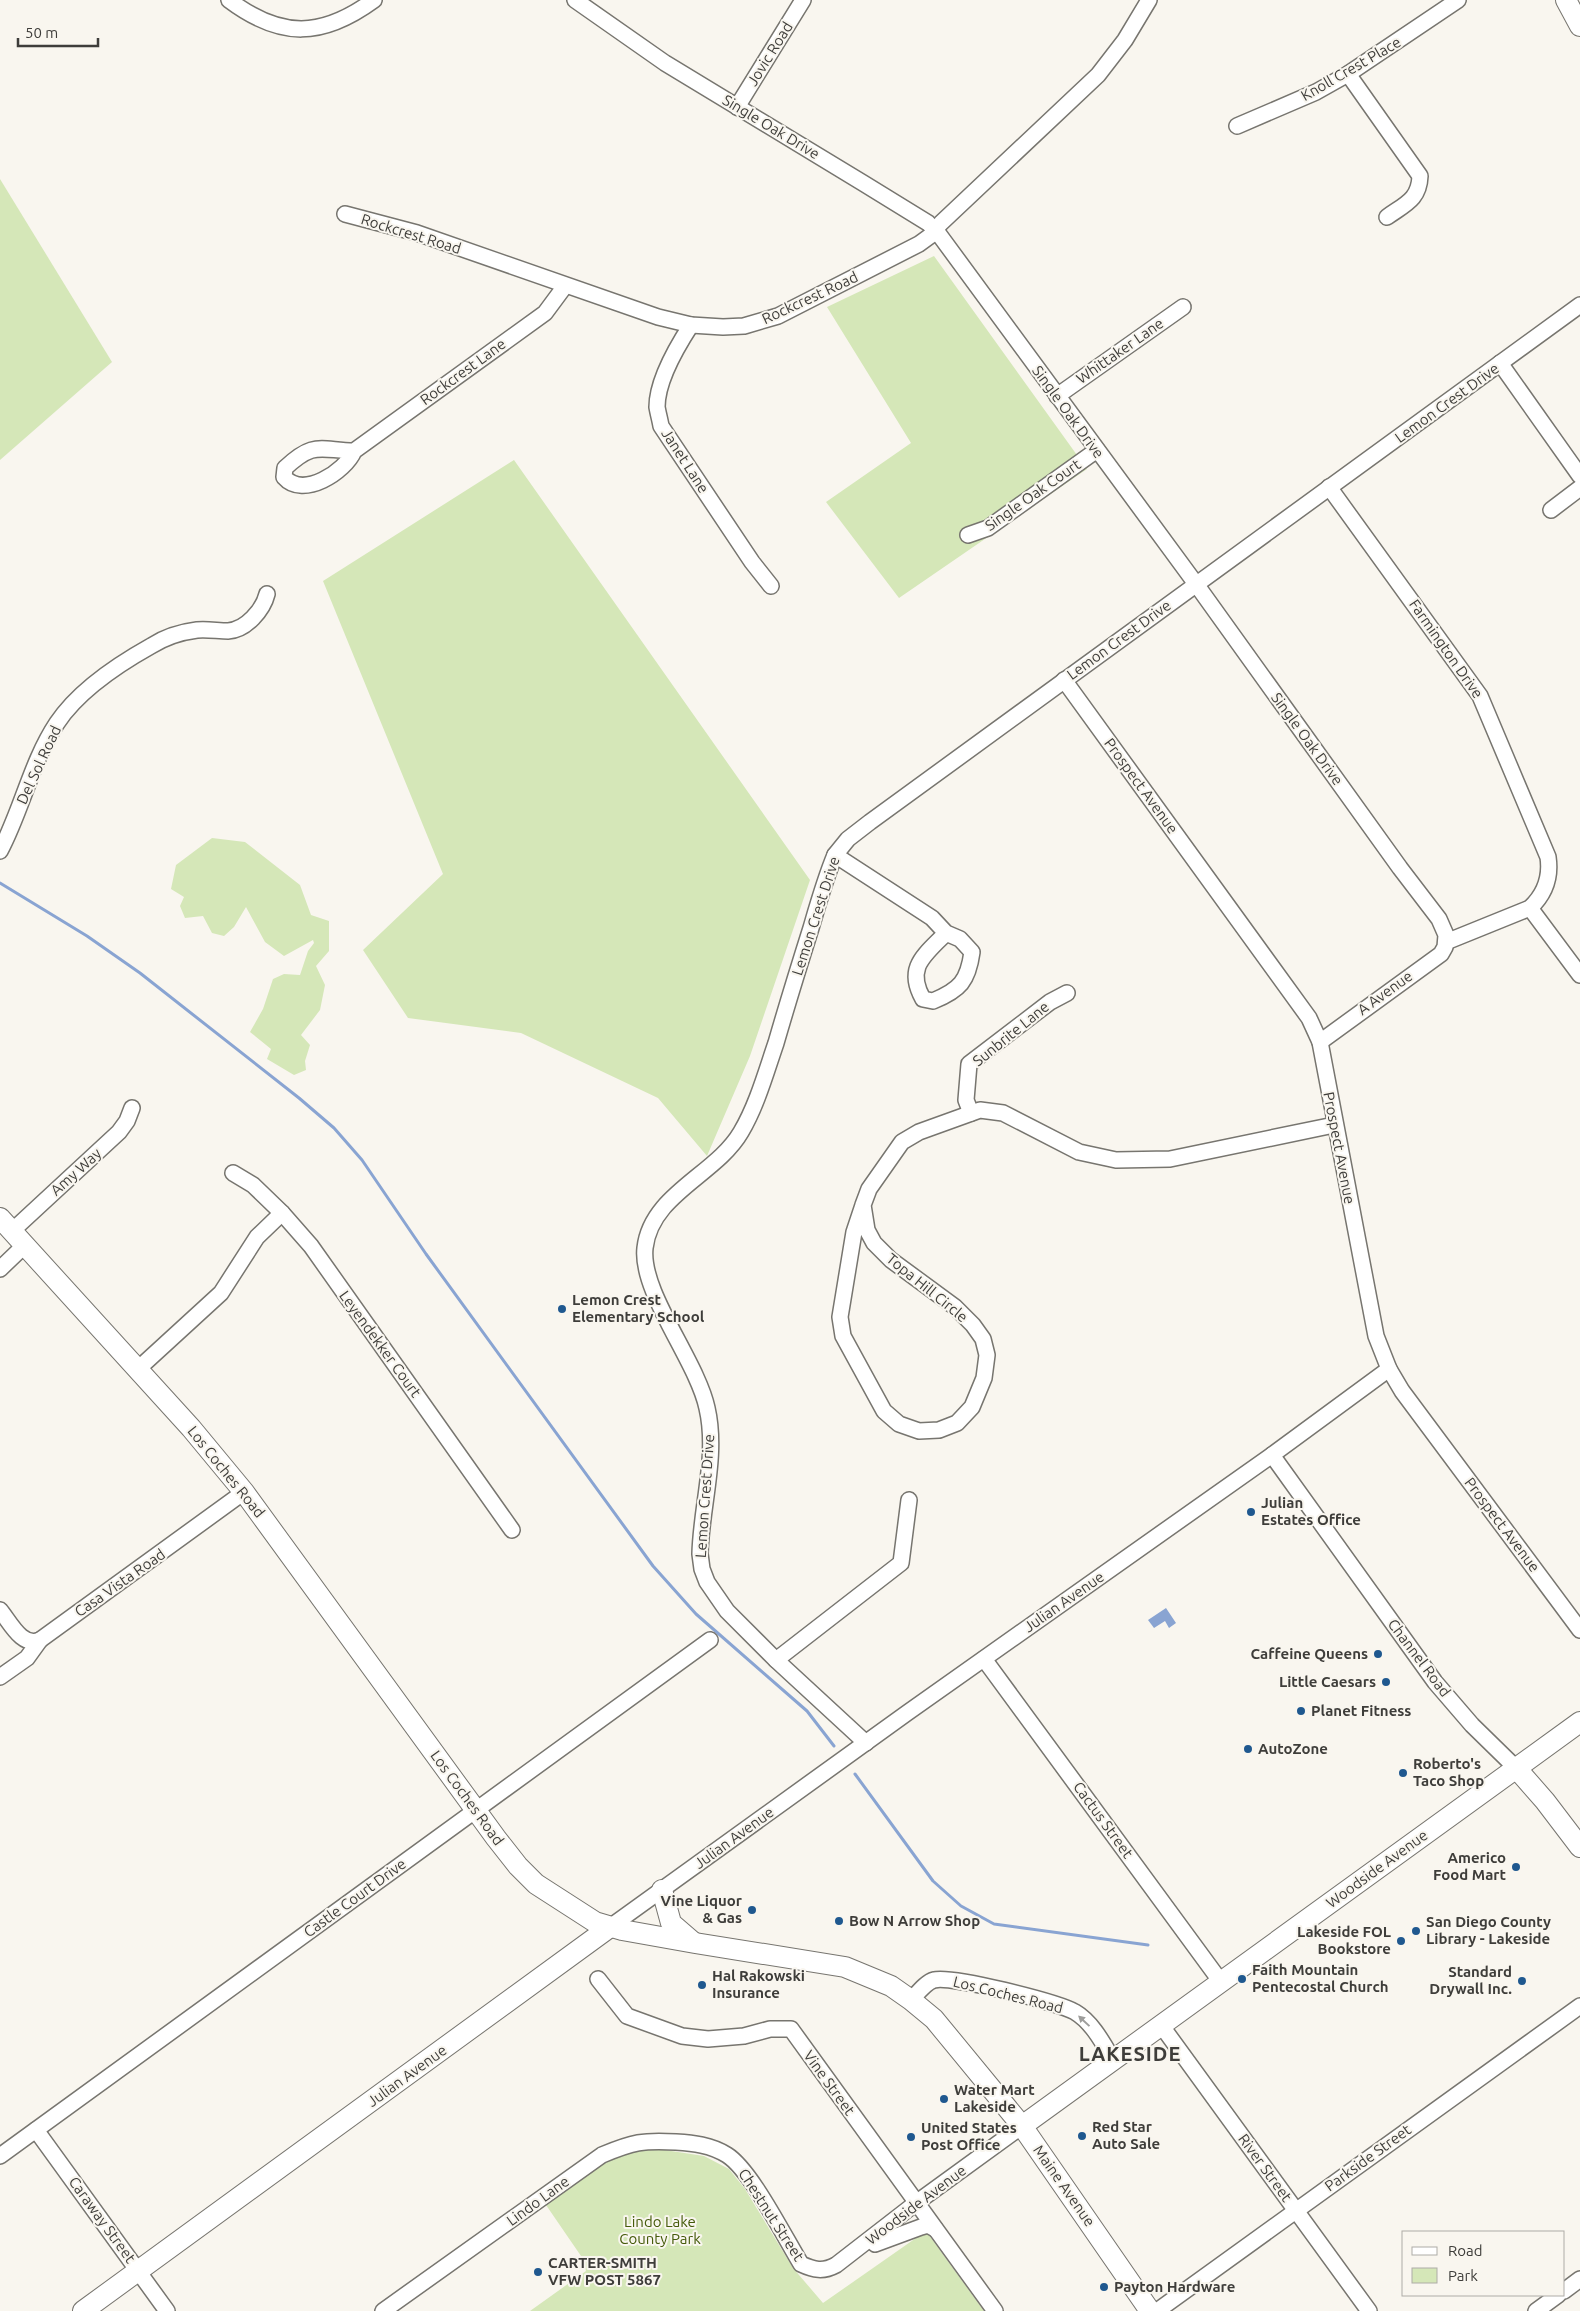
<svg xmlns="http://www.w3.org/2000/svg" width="1580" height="2311" font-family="Ubuntu,sans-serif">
<rect width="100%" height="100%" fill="#f9f6ef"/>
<g fill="#d5e7b8">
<path d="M 0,179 L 112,362 L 0,460 Z"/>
<path d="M 934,256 L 1087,469 L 899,598 L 826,502 L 911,443 L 827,307 Z"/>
<path d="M 514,460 L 810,880 L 750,1056 L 707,1156 L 658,1098 L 521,1033 L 408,1018 L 363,950 L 443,874 L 323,581 Z"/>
<path d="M 212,838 L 245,842 L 300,885 L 311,915 L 329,921 L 329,951 L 316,966 L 325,985 L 320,1010 L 301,1035 L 310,1045 L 305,1061 L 306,1070 L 294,1075 L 267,1059 L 271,1049 L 250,1032 L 263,1009 L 273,979 L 284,974 L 300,975 L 308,951 L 314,943 L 313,940 L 284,956 L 265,942 L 246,907 L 234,927 L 224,936 L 212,933 L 203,916 L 185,918 L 180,906 L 184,897 L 171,889 L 176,865 Z"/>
<path d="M 645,2147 L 704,2156 L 729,2169 L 745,2189 L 793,2268 L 823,2303 L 926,2231 L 984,2311 L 530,2311 L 586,2271 L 581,2256 L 546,2205 L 602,2162 L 623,2151 Z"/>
</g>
<path fill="#89a4d2" d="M 1166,1608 L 1176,1623 L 1169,1628 L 1165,1621 L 1154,1628 L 1148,1620 Z"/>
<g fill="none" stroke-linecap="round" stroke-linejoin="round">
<g stroke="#89a4d2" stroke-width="3">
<path d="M 0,883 L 87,936 L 140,973 L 299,1098 L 334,1128 L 362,1160 L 426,1254 L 653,1566 L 696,1614 L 807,1711 L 834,1746"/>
<path d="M 855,1774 L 933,1881 L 961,1906 L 994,1924 L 1148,1945"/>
</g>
<g stroke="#77756f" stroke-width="18">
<g id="minor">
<path d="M 229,0 C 281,39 322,38 374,0"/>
<path d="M 575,0 L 665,63 L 863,183 L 928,223 L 938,233 L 1196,584 L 1400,868 L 1439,919 L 1446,935 L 1445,947 L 1441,954 L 1320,1042"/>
<path d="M 1348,74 L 1420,176 C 1419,200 1405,204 1387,217"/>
<path d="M 737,107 L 803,0"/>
<path d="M 1237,126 L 1316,92 L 1348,74 L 1458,0"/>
<path d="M 345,214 L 417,233 L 658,317 L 691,325 L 723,327 L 744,326 L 778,316 L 919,244 L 930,236 L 941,223 L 1098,75 L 1125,40 L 1149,0"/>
<path d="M 691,325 C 678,345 657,381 657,407 C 658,413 660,420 661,426 L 752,562 L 771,586"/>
<path d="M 1500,363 L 1580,476"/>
<path d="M 1057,396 L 1183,307"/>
<path d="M 354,451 C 345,472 303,499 284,477 L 285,468 C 314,441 319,450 354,451 L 545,313 L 565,286"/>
<path d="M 1329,487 L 1480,696 L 1548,857 C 1551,877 1545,894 1530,908 L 1446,942"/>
<path d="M 1551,510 L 1580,488"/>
<path d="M 968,535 L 988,528 L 1097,450"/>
<path d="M 1064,680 L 1309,1018 L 1320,1042 L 1376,1336 L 1389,1369 L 1402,1391 L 1580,1630"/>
<path d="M 0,851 C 22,810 31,762 57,723 C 79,690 117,665 151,646 C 165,637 181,632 197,630 C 208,629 218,631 228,631 C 246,630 263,610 267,594"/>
<path d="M 835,855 L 932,918 L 946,933 L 960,939 L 972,952 C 968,981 960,990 933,1001 L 923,999 C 905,967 925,955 946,933"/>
<path d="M 1530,908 L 1580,975"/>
<path d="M 971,1113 L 966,1100 L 969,1064 L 1050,1002 L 1067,993"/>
<path d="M 233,1173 L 253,1185 L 282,1213 L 311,1246 L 512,1530"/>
<path d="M 863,1205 L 867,1230 L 874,1243 L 891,1260 L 955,1307 L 973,1325 L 983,1339 L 987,1355 L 984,1378 L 972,1407 L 957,1423 L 939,1430 L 919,1431 L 899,1424 L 884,1411 L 843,1336 L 840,1317 L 854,1232 L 863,1205 L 869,1189 L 902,1142 L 919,1132 L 980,1110 L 1003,1113 L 1079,1152 L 1116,1160 L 1170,1159 L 1334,1125"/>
<path d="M 12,1231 L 119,1132 L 127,1121 L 132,1108"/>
<path d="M 0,1269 L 25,1245"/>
<path d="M 138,1369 L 221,1293 L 257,1237 L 282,1213"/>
<path d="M 1272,1455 L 1435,1682 L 1472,1725 L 1517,1769"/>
<path d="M 0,1610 C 10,1622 22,1648 40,1640 L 244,1492"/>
<path d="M 984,1659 L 1221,1982"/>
<path d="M 776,1660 L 901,1563 L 909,1500"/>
<path d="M 0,1677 L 27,1658 L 40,1640"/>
<path d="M 866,1743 L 776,1660 L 727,1611 L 707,1582 L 702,1569 L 700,1554 C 701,1506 718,1456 707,1408 C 697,1361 640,1292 645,1248 C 651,1194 716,1175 741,1132 C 757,1105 766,1072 776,1043 C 787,1005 799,966 811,928 C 818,904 825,879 835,855 L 848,839 L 870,822 L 1580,305"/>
<path d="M 610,1927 L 907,1713 L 1272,1455 L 1389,1369"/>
<path d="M 598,1979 L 627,2016 L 682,2036 L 708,2039 L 744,2036 L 770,2029 L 791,2029 L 995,2311"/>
<path d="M 911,2000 C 917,1994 926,1982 934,1980 C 951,1975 1057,2002 1075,2012 C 1092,2022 1103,2043 1113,2060"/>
<path d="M 1161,2025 L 1369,2311"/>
<path d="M 36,2130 L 167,2311"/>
<path d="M 0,2156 L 710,1640"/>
<path d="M 875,2244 L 921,2227 L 928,2225 L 935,2229"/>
<path d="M 1564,2291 L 1580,2279"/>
<path d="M 383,2311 L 602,2155 C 633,2142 643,2140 676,2142 C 693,2143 711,2145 727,2155 C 751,2170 785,2238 801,2264 C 814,2270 823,2272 836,2265 L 916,2203 L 1022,2126"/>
<path d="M 1157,2311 L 1580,2006"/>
<path d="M 1536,2311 L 1558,2295"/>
</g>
</g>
<g stroke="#77756f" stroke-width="22">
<g id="major">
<path d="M 1566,0 L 1580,26"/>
<path d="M 0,1218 L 191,1428 L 244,1492 L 496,1838 L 518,1866 L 536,1884 L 595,1922 L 622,1930 L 695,1943 L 845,1967 L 891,1986 L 911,2000 L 934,2019 L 1022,2126 L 1150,2311"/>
<path d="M 1517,1769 L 1545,1801 L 1580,1847"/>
<path d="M 662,1890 L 671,1923 L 693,1942"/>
<path d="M 1022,2126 L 1580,1722"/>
<path d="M 83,2311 L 610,1927"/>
</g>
</g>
<use href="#minor" stroke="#fff" stroke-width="15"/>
<use href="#major" stroke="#fff" stroke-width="20"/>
</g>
<defs><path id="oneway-solid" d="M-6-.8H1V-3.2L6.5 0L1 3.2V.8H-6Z" transform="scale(1.25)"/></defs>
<use fill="#9e9e9c" href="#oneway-solid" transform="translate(1084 2021) rotate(-137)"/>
<g fill="#1f588f" stroke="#f9f6ef" stroke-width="2">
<circle cx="562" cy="1309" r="5"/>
<circle cx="1251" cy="1512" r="5"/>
<circle cx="1378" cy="1654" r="5"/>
<circle cx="1386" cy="1682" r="5"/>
<circle cx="1301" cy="1711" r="5"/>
<circle cx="1248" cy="1749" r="5"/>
<circle cx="1403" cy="1773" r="5"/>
<circle cx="1516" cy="1867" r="5"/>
<circle cx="752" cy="1910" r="5"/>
<circle cx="839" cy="1921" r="5"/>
<circle cx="1416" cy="1931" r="5"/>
<circle cx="1401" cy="1941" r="5"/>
<circle cx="1242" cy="1979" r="5"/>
<circle cx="1522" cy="1981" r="5"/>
<circle cx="702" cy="1985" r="5"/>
<circle cx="944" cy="2099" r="5"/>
<circle cx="1082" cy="2136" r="5"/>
<circle cx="911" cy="2137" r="5"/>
<circle cx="538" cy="2272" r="5"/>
<circle cx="1104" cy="2287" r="5"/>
</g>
<g text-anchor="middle" stroke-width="4" stroke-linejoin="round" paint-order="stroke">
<g font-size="15" fill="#3e3d3a" stroke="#f9f6ef">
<text transform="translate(770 54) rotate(-58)" y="5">Jovic Road</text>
<text transform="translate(1351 69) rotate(-30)" y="5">Knoll Crest Place</text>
<text transform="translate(771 127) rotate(31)" y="5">Single Oak Drive</text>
<text transform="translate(411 234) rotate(17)" y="5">Rockcrest Road</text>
<text transform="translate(810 298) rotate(-25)" y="5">Rockcrest Road</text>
<text transform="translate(1120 351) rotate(-35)" y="5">Whittaker Lane</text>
<text transform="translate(463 372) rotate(-36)" y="5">Rockcrest Lane</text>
<text transform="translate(1447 403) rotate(-36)" y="5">Lemon Crest Drive</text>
<text transform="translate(1068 412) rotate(54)" y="5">Single Oak Drive</text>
<text transform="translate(685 461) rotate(57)" y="5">Janet Lane</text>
<text transform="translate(1033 495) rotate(-35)" y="5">Single Oak Court</text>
<text transform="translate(1119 640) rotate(-36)" y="5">Lemon Crest Drive</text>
<text transform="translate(1446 649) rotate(55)" y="5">Farmington Drive</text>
<text transform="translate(1307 739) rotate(54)" y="5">Single Oak Drive</text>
<text transform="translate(39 765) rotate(-65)" y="5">Del Sol Road</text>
<text transform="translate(1141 786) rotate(54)" y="5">Prospect Avenue</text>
<text transform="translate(816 916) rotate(-72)" y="5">Lemon Crest Drive</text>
<text transform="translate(1385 993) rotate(-36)" y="5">A Avenue</text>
<text transform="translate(1011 1034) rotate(-39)" y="5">Sunbrite Lane</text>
<text transform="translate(1339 1148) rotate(79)" y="5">Prospect Avenue</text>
<text transform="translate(76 1172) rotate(-42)" y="5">Amy Way</text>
<text transform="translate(927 1288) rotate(39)" y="5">Topa Hill Circle</text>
<text transform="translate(380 1344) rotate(54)" y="5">Leyendekker Court</text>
<text transform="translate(226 1472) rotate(51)" y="5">Los Coches Road</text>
<text transform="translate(705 1496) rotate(-86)" y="5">Lemon Crest Drive</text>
<text transform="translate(1502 1525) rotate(53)" y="5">Prospect Avenue</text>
<text transform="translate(120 1583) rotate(-35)" y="5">Casa Vista Road</text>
<text transform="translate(1064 1602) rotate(-35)" y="5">Julian Avenue</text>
<text transform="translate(1419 1658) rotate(53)" y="5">Channel Road</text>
<text transform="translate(467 1798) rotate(54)" y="5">Los Coches Road</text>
<text transform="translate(1103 1820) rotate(54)" y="5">Cactus Street</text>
<text transform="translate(734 1838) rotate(-36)" y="5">Julian Avenue</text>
<text transform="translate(1377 1869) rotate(-36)" y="5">Woodside Avenue</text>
<text transform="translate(355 1898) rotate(-36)" y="5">Castle Court Drive</text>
<text transform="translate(1008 1995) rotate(14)" y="5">Los Coches Road</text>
<text transform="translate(407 2076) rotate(-36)" y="5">Julian Avenue</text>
<text transform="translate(829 2083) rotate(54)" y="5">Vine Street</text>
<text transform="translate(1368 2158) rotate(-36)" y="5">Parkside Street</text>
<text transform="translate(1265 2168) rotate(54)" y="5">River Street</text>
<text transform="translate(1064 2186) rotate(55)" y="5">Maine Avenue</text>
<text transform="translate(538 2201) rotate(-36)" y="5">Lindo Lane</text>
<text transform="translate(916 2205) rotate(-37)" y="5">Woodside Avenue</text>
<text transform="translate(771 2215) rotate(57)" y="5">Chestnut Street</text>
<text transform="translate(102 2220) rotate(54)" y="5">Caraway Street</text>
</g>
<g font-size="15" font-weight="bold" fill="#3e3d3a" stroke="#f9f6ef" text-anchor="start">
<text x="572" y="1305">Lemon Crest<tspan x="572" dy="17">Elementary School</tspan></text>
<text x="1261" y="1508">Julian<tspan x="1261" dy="17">Estates Office</tspan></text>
<text x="1368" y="1659" text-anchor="end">Caffeine Queens</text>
<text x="1376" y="1687" text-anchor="end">Little Caesars</text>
<text x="1311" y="1716">Planet Fitness</text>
<text x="1258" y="1754">AutoZone</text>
<text x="1413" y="1769">Roberto's<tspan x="1413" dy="17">Taco Shop</tspan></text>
<text x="1506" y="1863" text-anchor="end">Americo<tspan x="1506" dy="17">Food Mart</tspan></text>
<text x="742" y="1906" text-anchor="end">Vine Liquor<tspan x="742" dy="17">&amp; Gas</tspan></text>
<text x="849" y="1926">Bow N Arrow Shop</text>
<text x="1426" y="1927">San Diego County<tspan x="1426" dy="17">Library - Lakeside</tspan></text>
<text x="1391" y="1937" text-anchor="end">Lakeside FOL<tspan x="1391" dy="17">Bookstore</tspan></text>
<text x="1252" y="1975">Faith Mountain<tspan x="1252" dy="17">Pentecostal Church</tspan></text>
<text x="1512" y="1977" text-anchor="end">Standard<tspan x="1512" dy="17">Drywall Inc.</tspan></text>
<text x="712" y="1981">Hal Rakowski<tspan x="712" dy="17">Insurance</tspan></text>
<text x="954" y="2095">Water Mart<tspan x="954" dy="17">Lakeside</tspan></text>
<text x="1092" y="2132">Red Star<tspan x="1092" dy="17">Auto Sale</tspan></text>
<text x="921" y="2133">United States<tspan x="921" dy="17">Post Office</tspan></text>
<text x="548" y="2268">CARTER-SMITH<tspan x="548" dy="17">VFW POST 5867</tspan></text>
<text x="1114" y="2292">Payton Hardware</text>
</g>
<g font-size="15" fill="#455b0a" stroke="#f9f6ef">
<text x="660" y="2227">Lindo Lake<tspan x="660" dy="17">County Park</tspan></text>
</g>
<g font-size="20" font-weight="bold" letter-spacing="1" fill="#3e3d3a" stroke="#f9f6ef">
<text x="1130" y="2061">LAKESIDE</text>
</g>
</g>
<rect x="1402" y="2231" width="162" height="65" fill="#f9f6ef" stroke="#aeaca7"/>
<rect x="1412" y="2247" width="25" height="8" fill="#ffffff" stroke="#aeaca7"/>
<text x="1448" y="2256" font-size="15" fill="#3e3d3a">Road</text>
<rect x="1412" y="2268" width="25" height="15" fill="#d5e7b8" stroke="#aeaca7"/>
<text x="1448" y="2281" font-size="15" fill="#3e3d3a">Park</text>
<path d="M18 38v8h80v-8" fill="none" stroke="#3e3d3a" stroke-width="2.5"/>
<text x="25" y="38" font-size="15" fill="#3e3d3a" stroke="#f9f6ef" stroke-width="4" paint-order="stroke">50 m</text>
</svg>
